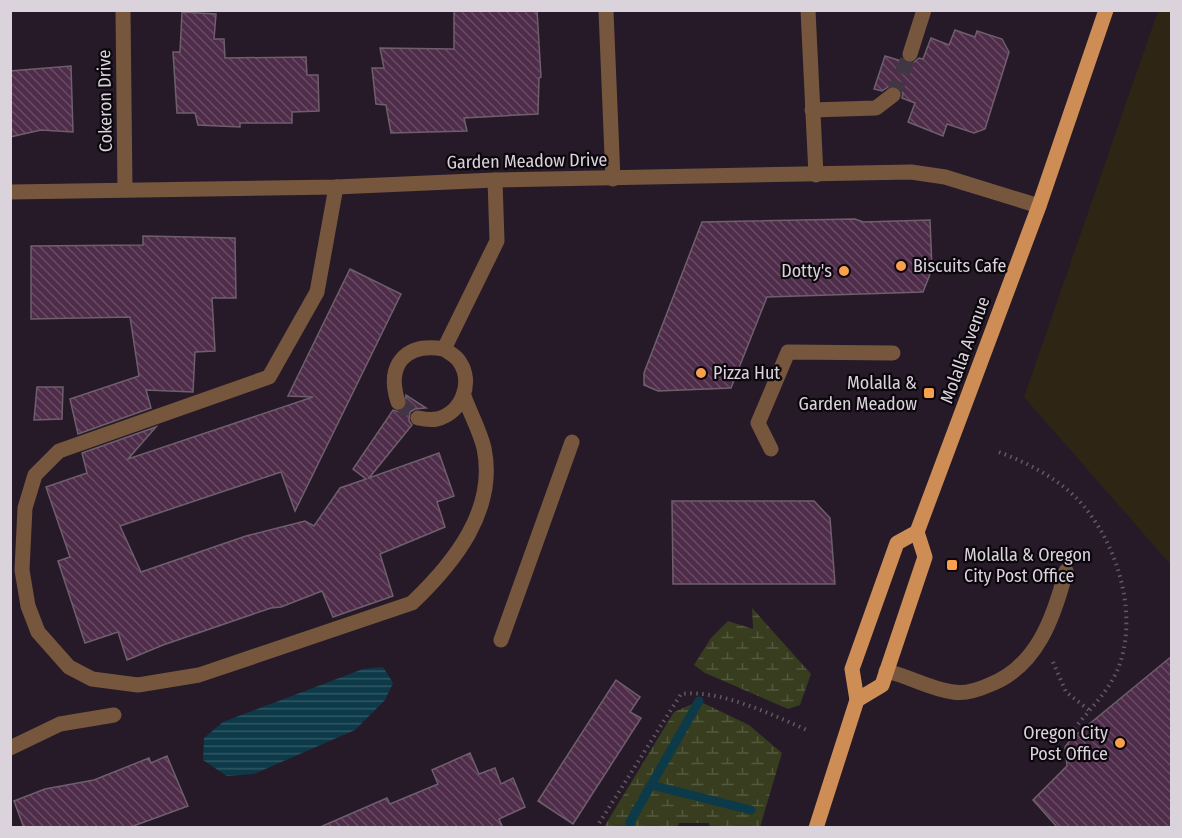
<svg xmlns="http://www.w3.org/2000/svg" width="1182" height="838" font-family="'Fira Sans Condensed',sans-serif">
<defs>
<pattern id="wetland-marsh" width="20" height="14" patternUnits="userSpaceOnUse" patternTransform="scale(1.5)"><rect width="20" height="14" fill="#373d1e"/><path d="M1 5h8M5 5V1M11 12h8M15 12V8" fill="none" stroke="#53583e"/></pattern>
<pattern id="water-rules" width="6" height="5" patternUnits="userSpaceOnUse" patternTransform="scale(1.5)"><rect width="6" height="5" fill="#0d3a49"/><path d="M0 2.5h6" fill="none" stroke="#305663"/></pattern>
<pattern id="building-back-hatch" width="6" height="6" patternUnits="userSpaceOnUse" patternTransform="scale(1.5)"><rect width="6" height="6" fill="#4f2d4a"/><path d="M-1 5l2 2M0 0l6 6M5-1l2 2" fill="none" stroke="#684b64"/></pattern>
</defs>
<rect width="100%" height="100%" fill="#261a28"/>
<path fill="#2e2515" d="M 1158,11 L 1172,11 L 1171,565 L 1024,397 Z"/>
<g fill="url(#wetland-marsh)">
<path d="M 752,608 L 811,674 L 800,705 L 788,709 L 705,673 L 694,665 L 711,638 L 728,621 L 753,629 Z"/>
<path d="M 699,701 L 749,725 L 782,753 L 760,827 L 710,827 L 709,823 L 679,823 L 677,828 L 604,827 L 674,712 Z"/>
</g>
<path fill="url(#water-rules)" d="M 383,667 L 393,683 L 385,700 L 355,730 L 254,774 L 227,776 L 203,760 L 204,738 L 223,722 L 363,669 Z"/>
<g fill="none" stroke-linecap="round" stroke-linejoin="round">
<g stroke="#0d3a49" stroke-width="9">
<path d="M 651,785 L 751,810"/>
<path d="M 630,828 L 630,822 L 699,701"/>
</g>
</g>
<g fill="url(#building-back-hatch)" stroke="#6f5f6d" stroke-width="1.5">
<path d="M 454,10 L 537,10 L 541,77 L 539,78 L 538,114 L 464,118 L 467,131 L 391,133 L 386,105 L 376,104 L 372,68 L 384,68 L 380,48 L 454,49 Z"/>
<path d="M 182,12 L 216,14 L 214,39 L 224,39 L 225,58 L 306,57 L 307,75 L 318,75 L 319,111 L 292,112 L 292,123 L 240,123 L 240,127 L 198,125 L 195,113 L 177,113 L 173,52 L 180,52 Z"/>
<path d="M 955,30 L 975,37 L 977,31 L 1002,39 L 1009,52 L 985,129 L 974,133 L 947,124 L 943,136 L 908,122 L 915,103 L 902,98 L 903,93 L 897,86 L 891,85 L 882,91 L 874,89 L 885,56 L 908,63 L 913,63 L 919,58 L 923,59 L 931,38 L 949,45 Z"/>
<path d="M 71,66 L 73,132 L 41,130 L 10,137 L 10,71 Z"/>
<path d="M 855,219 L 863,222 L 930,220 L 932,269 L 923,292 L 767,297 L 731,388 L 658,391 L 644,385 L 644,373 L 702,222 Z"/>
<path d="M 143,236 L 235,238 L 236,298 L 212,298 L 215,351 L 195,352 L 193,392 L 146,390 L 151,408 L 78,434 L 70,399 L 139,376 L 130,317 L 31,319 L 31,246 L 143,245 Z"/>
<path d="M 350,269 L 401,294 L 295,511 L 281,472 L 120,526 L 141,572 L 246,536 L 305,521 L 314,526 L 340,488 L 366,479 L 353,469 L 393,410 L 400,412 L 405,409 L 406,395 L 426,408 L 415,409 L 410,412 L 409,421 L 412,425 L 369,478 L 439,453 L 454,496 L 437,502 L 445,527 L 380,554 L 393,596 L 333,617 L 322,591 L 281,607 L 271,608 L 163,645 L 127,660 L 118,632 L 85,643 L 58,561 L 70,557 L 46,487 L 87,473 L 82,453 L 156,427 L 128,459 L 313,397 L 288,396 Z"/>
<path d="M 37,387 L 63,387 L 62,419 L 34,420 Z"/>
<path d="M 672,501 L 814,501 L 830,518 L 835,584 L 673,584 Z"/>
<path d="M 1172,656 L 1172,828 L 1058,828 L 1033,800 L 1067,766 L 1065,747 L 1071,739 Z"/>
<path d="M 616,680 L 640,697 L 630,712 L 641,718 L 573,824 L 538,801 Z"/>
<path d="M 470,753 L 479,774 L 495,768 L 501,784 L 513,778 L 525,807 L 499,819 L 503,828 L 318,828 L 387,798 L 390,804 L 438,784 L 432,770 Z"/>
<path d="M 167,756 L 188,806 L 128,828 L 24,828 L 14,801 L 45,789 L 94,780 L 149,758 L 151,763 Z"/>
</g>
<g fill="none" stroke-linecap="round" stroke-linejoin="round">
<g stroke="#413643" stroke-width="15" stroke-dasharray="15 8" stroke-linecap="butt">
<path d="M 893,95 L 910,54"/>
<path d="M 398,402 L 418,418"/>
</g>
<g stroke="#635965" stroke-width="4" stroke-dasharray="1.5 4.5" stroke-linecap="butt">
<path d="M 999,452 C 1025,462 1049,474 1070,492 C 1114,531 1140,610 1119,666 C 1110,690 1090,709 1074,729"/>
<path d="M 1053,662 L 1066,692 L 1089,710"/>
<path d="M 596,828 L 681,694 C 720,689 773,715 809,731"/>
</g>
<g stroke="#76573d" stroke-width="15">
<path d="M 123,10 L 125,190"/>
<path d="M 808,10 L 816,175"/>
<path d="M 606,11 L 613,179"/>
<path d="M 910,54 L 924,10"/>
<path d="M 812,110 L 876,108 L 893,95"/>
<path d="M 336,187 L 317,292 L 269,377 L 59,451 L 35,475 L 25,508 L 22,570 L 28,606 L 38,632 L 69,667 L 92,679 L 138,685 L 199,675 L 412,603 C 454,563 497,510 484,448 C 480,431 470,413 464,396"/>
<path d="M 10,192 L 336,187 L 495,180 L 911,172 L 945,177 L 1039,206"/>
<path d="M 398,402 C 386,365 405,342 444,349"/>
<path d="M 418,418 C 423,419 431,420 437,419 C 462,413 474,382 459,361 C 456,356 448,352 444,349 L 497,241 L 495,180"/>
<path d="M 771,449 L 758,423 L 788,352 L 893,353"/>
<path d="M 501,640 L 572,442"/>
<path d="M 886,671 C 909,676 930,689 953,692 C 966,694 978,690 989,685 C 1037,667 1054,617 1066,571"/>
<path d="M 10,748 L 60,724 L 114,715"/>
</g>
<g stroke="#ce8d55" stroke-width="15">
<path d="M 857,700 L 882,685 L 925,557 L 917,532 L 1039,206 L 1106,10"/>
<path d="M 816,828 L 857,700 L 852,669 L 897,543 L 917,532"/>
</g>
</g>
<g fill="#f9a04d" stroke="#0c070d" stroke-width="2">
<circle cx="901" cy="266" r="6"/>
<circle cx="844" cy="271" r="6"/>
<circle cx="701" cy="373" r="6"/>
<rect x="923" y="387" width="12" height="12" rx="3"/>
<rect x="946" y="559" width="12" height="12" rx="3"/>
<circle cx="1120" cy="743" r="6"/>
</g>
<g text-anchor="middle" stroke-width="4.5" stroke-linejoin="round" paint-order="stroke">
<g font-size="18" fill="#dad3dc" stroke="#0c070d">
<text transform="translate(105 101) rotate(-91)" y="6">Cokeron Drive</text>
<text transform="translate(527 161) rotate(-1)" y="6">Garden Meadow Drive</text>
<text transform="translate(965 350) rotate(-70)" y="6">Molalla Avenue</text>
</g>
<g font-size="18" fill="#dad3dc" stroke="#0c070d" text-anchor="start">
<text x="913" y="272">Biscuits Cafe</text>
<text x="832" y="277" text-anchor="end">Dotty's</text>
<text x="713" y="379">Pizza Hut</text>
<text x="917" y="389" text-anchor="end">Molalla &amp;<tspan x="917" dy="21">Garden Meadow</tspan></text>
<text x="964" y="561">Molalla &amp; Oregon<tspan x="964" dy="21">City Post Office</tspan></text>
<text x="1108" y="739" text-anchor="end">Oregon City<tspan x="1108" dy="21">Post Office</tspan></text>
</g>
</g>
<rect width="1182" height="838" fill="none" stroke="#dad3dc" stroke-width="24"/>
</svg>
